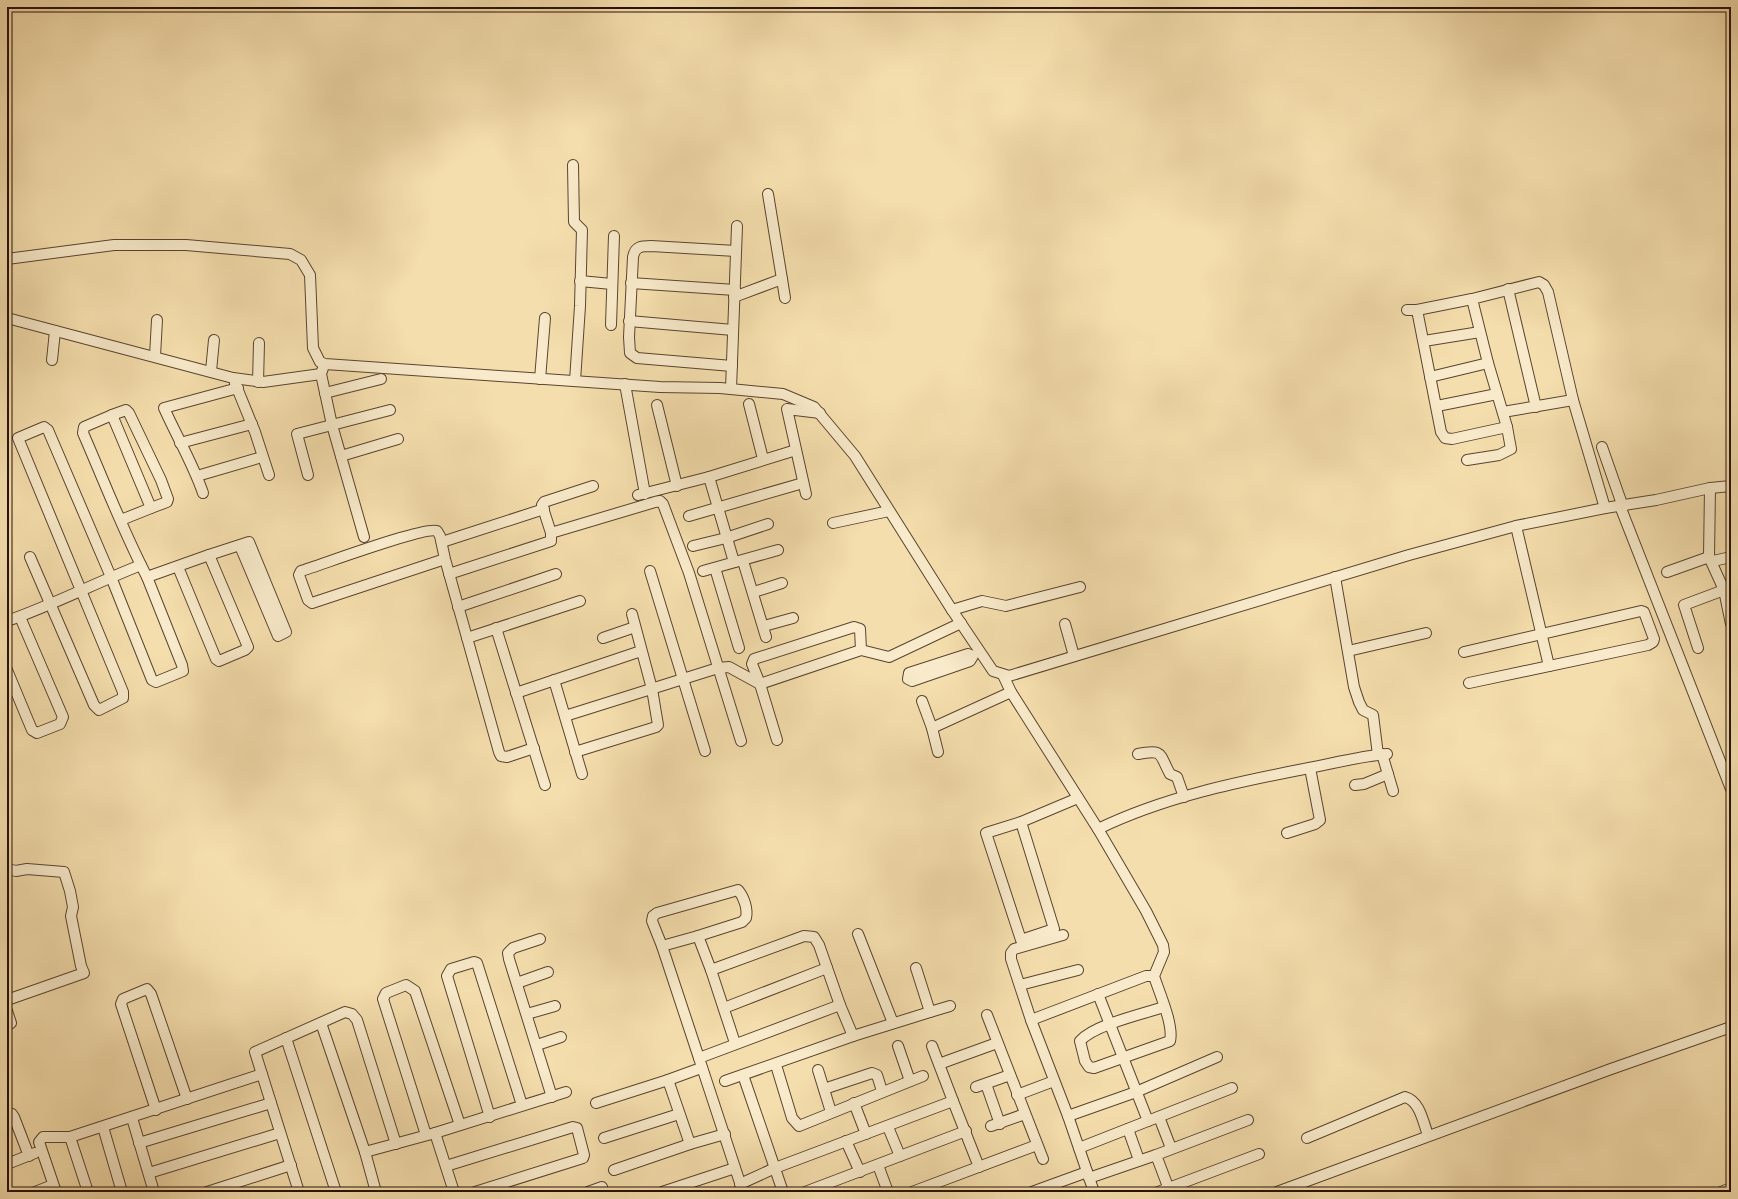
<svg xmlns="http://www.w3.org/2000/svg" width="1738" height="1199" font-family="Vollkorn,serif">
<rect width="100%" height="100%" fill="#f5dead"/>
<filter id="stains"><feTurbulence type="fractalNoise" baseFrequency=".005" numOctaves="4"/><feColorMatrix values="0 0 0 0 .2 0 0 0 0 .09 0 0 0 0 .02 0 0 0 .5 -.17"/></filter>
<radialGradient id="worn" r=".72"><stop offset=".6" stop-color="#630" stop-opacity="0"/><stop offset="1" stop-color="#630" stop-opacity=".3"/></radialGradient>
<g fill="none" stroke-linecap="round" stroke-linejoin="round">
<g stroke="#5a4430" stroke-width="12">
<g id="minor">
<path d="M 573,165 L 574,222 L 582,230 L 580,306 L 575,381"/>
<path d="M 7,259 L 114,245 L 186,245 L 290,254 L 301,260 L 310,275 L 313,348 L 320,362 L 325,364 L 660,387 L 720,388 L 783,394 L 814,407 L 855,456 L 952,610 L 993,671 L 1009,676 L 1409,555 L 1516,526 L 1605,508 L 1656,500 L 1710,488 L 1731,486"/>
<path d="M 782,279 L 785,298"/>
<path d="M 580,281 L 612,284"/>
<path d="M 631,283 L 735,290"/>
<path d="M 1508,289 L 1536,407"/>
<path d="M 734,297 L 782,279 L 768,194"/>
<path d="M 1407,310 L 1417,310 L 1472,299"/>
<path d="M 1417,310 L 1441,432 L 1445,438 L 1452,439 L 1507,427 L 1488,363 L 1472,299 L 1539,282 L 1544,285 L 1548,292 L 1573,400"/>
<path d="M 7,318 L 233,378 L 263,382 L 321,374"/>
<path d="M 629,321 L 733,330"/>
<path d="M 611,325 L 614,236"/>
<path d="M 1424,341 L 1480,332"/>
<path d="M 155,356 L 157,320"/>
<path d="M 52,360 L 55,331"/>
<path d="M 732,366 L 637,358 L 630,353 L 629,337 L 633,257 C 635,246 642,246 651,246 L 736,251"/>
<path d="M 323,368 L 321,374 L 332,425 L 364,537"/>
<path d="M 211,371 L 214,340"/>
<path d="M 1430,377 L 1488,363"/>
<path d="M 540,379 L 545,318"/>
<path d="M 258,382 L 259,343"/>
<path d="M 235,383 L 255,432 L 269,475"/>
<path d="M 625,384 L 645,494"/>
<path d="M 731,389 L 737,226"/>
<path d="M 325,393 L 381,379"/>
<path d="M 749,404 L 763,459"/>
<path d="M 657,405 L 677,486"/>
<path d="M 1437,406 L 1497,394"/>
<path d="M 1503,412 L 1573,400 L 1605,508"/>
<path d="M 112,415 L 126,410 L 129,413 L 161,480 L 168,499 L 167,502 L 151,508"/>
<path d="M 180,443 L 252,424"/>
<path d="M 1602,447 L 1623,507"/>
<path d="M 341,456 L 398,439"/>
<path d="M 1467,460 L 1499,455 L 1511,449 L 1507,427"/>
<path d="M 308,475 L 297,434 L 390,410"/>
<path d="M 197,476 L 262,457"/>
<path d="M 709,477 L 796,450"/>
<path d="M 1710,488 L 1709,557 L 1724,590 L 1731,624"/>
<path d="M 203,493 C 193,464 177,437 164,408 L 238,388"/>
<path d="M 806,494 L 787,409 L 820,413"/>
<path d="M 638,495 L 709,477 L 734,562"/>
<path d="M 1620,506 L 1731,789"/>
<path d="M 689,516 L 803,483"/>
<path d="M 833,523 L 889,511"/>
<path d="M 1516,526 L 1549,666"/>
<path d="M 551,533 L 655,502 L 660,501 L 663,504 L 689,573 L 741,741"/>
<path d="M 442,542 L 544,509"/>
<path d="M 693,546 L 726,538 L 768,524"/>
<path d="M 209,555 L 249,542 L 286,632 L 278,636 L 240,546"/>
<path d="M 30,557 L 94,705 L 99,710 L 123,698 L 123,692 L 18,438 L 44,427 L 48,430 L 111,577 L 152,680 L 156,682 L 183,671 L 182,665 L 147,577 C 123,531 104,481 83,433 L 84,427 L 112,415 L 151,508 L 121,520"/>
<path d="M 445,559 L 312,603 L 308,600 L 299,575 L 301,571 C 321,565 425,526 437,531 L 440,536 L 445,559 L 499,752 L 501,756 L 507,757 L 534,748"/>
<path d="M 1711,559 L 1713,561 L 1731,557"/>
<path d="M 743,561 L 766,637"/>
<path d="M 715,568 L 739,648"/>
<path d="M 650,571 L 705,751"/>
<path d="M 703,571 L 778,550"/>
<path d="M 1667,572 L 1709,557"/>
<path d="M 449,574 L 551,541 L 551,533 L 542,505 L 544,502 L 593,486"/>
<path d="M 147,577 L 209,555 L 248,647 L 245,650 L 219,661 L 216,659 L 178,567"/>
<path d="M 1335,577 L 1354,687 L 1359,702 L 1363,710 L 1373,715 L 1378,755"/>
<path d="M 754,592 L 782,583"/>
<path d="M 458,607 L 556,574"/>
<path d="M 952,610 L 982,601 L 1006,606 L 1080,587"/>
<path d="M 7,621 C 53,605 95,583 141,565"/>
<path d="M 1065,624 L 1074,656"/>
<path d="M 764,626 L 793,618"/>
<path d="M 496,628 L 545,785"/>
<path d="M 467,638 L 580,601"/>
<path d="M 603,638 L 635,627"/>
<path d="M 1698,648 L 1684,605 L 1724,590"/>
<path d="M 1348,651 L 1426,633"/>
<path d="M 1464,652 L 1641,611 L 1644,612 L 1654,639 L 1653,642 L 1648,645 L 1469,683"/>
<path d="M 968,654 L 973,656 L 970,661 L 912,681 L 908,679 L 909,673 Z"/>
<path d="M 7,670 L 32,730 L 37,733 L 60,724 L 63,717 L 20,617"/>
<path d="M 1003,675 L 1011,692 L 1098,829 L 1146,911 L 1163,945 L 1164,952 L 1154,976 C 1159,992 1174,1025 1170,1041 L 1094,1068 L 1089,1067 L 1085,1061 L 1080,1041 C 1094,1025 1142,1014 1164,1007"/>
<path d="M 554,680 L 582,774"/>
<path d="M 516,693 L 641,651"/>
<path d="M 922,701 L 932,728 L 938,752"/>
<path d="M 565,716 L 718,668 L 729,667 L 760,684 L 861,650 L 889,657 L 961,623"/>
<path d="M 932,728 L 1011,692"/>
<path d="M 777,740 L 760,684 L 752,664 L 754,659 L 854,627 L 860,629 L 861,650"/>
<path d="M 575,752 L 656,727 L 658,725 L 652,689 L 632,614"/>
<path d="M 1138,754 C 1164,749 1159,754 1170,774 L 1177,777 L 1184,797"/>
<path d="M 1382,754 L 1393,791"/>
<path d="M 1355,785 L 1364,784 L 1388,774"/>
<path d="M 1021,822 L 1054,929 L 1021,940 L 986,833 L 1021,822 L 1078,798"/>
<path d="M 1098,829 C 1164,797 1237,782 1309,768 C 1335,763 1361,756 1387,754"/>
<path d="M 1287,833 L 1315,824 L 1320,820 L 1310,768"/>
<path d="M 7,869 L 16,871 L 27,869 L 64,872 L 70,891 L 73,907 L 71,916 L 81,966 L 84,973 L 7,1000"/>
<path d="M 858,934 L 893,1023"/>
<path d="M 1063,935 L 1014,949 L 1011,953 L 1011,959 L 1031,1020 L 1068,1116 L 1094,1192"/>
<path d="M 540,939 L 513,948 L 508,953 L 509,959 L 552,1097"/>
<path d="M 662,946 L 652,921 L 653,916 L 657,913 L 738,890 C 744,897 748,909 746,918 L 742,922 L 698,936"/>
<path d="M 916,968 L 930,1012 L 950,1006"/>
<path d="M 517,983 L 548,972"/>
<path d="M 1020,985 L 1078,970"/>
<path d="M 1098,994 L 1148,1121"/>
<path d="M 724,1008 L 827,968"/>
<path d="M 7,1011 L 11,1023 L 7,1026"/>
<path d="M 527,1014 L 555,1006"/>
<path d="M 987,1015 L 1043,1159"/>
<path d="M 1031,1020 L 1146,976 L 1154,976"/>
<path d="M 321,1023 L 365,1152 L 376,1192"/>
<path d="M 286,1038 L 336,1192"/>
<path d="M 735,1043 L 711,970 L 804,936 L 814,937 L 819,945 L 840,1005"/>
<path d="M 537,1045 L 561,1037"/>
<path d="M 898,1046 L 910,1081"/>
<path d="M 932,1046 L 953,1101"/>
<path d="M 699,1058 L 662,946 L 698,936 L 711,970"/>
<path d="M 939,1064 L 997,1043"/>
<path d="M 776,1065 L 792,1118 L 799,1126 L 923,1076"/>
<path d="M 818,1070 L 831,1112"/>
<path d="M 743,1075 L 783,1192"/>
<path d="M 668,1080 L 701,1068"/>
<path d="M 725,1081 L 853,1036 L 930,1012"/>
<path d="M 986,1084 L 1000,1124"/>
<path d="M 976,1087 L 1010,1075"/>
<path d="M 824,1089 L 872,1073 L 877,1075 L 882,1091"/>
<path d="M 1017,1095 L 1054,1081"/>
<path d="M 596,1103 L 668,1080 L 690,1144"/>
<path d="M 854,1103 L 866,1134"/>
<path d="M 156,1110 L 121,1004 L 123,999 L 147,989 L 151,994 L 187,1099"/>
<path d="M 7,1113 L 12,1114 L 14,1117 L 29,1156"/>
<path d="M 1068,1116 L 1136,1092 L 1217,1057"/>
<path d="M 490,1117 L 447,976 L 451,969 L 474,962 L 477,963 L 522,1105"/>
<path d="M 1159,1117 L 1171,1148"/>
<path d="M 132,1118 L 154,1192"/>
<path d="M 991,1126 L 1025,1114"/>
<path d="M 103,1127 L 122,1192"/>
<path d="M 888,1127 L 900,1156"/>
<path d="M 1128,1129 L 1139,1160"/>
<path d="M 435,1133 L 454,1192"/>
<path d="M 426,1135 L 383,999 L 386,993 L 406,985 L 415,991 L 460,1125"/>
<path d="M 604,1138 L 679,1114"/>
<path d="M 1307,1138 L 1405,1097 C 1420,1101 1423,1122 1428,1135"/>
<path d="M 846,1141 L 860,1172"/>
<path d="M 139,1143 L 271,1103"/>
<path d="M 1079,1148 L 1232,1088"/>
<path d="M 365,1152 L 435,1133 L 566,1092"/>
<path d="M 1156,1155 L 1170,1192"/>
<path d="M 7,1164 L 35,1153"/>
<path d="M 878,1165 L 888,1192"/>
<path d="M 446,1166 L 573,1127 L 577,1128 L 584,1155 L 583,1158 L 475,1192"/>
<path d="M 614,1170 L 690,1144 L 725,1134"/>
<path d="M 149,1173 L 280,1133"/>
<path d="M 1089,1178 L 1156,1155 L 1248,1120"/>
<path d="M 740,1184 L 775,1168 L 953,1101 L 979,1167"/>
<path d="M 35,1192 L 53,1185"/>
<path d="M 56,1192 L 39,1142 L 43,1137 L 70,1137"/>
<path d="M 88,1192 L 70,1137 L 262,1074"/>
<path d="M 207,1192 L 291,1165"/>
<path d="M 299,1192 L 255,1052 L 345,1012 L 352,1014 L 357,1020 L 396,1144"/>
<path d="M 588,1192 L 602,1187"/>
<path d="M 662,1192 L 735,1168"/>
<path d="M 743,1192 L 699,1058 L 840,1005 L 853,1036"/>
<path d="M 805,1192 L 966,1131"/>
<path d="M 912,1192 L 1037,1145"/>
<path d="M 1032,1192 L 1087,1172"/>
<path d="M 1158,1192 L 1259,1154"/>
<path d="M 1277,1192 L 1611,1069 L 1731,1027"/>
<path d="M 1721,1192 L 1731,1188"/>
</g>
</g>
<use href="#minor" stroke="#f8eaca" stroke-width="10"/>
</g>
<rect width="1738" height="1199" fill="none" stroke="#f5dead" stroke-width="24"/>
<rect x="8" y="8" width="1722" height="1183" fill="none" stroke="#261006" stroke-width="2"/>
<rect x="12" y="12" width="1714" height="1175" fill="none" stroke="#261006"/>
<rect width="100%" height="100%" filter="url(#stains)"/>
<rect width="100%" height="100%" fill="url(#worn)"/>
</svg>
